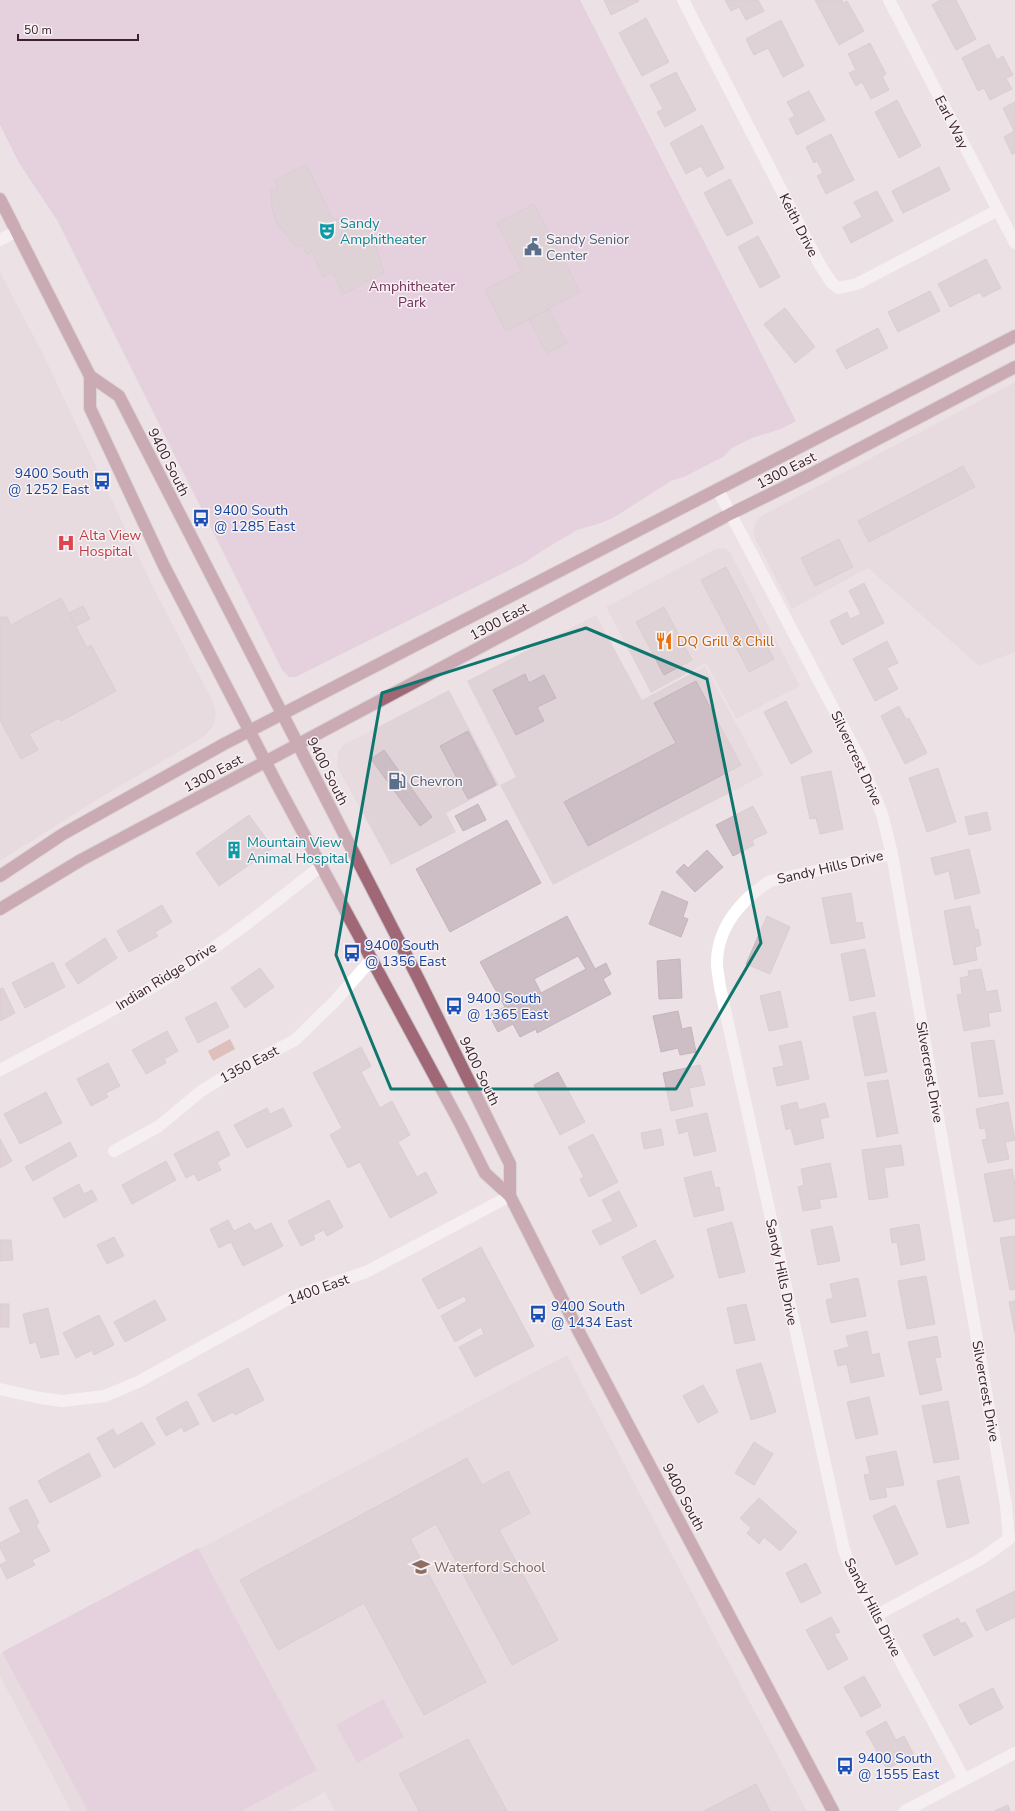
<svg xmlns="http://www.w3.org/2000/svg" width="1015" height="1811" font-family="'Nunito Sans',sans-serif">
<rect width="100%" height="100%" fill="#ece2e6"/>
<g fill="#dfd3d8">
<path d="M 0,272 L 44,356 L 152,585 L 213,702 L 216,714 L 213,727 L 202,738 L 108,793 L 0,861 Z"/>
<path d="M 1015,382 L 1015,652 L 979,666 L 868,568 L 792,609 L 755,539 L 753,532 L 756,522 L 761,516 Z"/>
<path d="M 725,548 L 730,552 L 800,686 L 736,719 L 706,663 L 651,693 L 606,607 L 715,549 Z"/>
<path d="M 596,615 L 642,700 L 705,666 L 764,775 L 553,885 L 500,785 L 516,777 L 467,681 Z"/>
<path d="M 449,690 L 499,785 L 446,813 L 456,832 L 391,865 L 337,766 L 338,752 L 345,744 Z"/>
<path d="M 567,1355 L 807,1811 L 335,1811 L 325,1792 L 290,1811 L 71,1811 L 0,1676 L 0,1654 Z"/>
</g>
<g fill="#dcbbd4">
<path d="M 0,0 L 580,0 L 796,421 L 781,429 L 752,438 L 732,448 L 723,457 L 684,477 L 671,481 L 613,518 L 598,524 L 577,530 L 545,549 L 524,563 L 296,677 L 289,677 L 282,670 L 57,220 L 19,163 L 0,125 Z"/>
<path d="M 198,1548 L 317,1770 L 242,1811 L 88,1811 L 2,1652 Z"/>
<path d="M 383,1699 L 404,1737 L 357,1763 L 336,1725 Z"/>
</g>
<path fill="#cf948b" d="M 230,1039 L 235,1049 L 213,1061 L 208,1051 Z"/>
<g fill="#ccbec4" stroke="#c5b4bc" fill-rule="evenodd">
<path d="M 604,0 L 638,0 L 639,1 L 611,15 Z"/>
<path d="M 725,0 L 758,0 L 764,11 L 746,20 L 739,7 L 731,11 Z"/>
<path d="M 815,0 L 842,0 L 843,3 L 847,1 L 864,31 L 839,45 Z"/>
<path d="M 940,0 L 956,0 L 976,39 L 956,50 L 932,5 Z"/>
<path d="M 646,18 L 669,62 L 642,76 L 619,33 Z"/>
<path d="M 781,20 L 804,66 L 783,77 L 768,48 L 754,55 L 746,39 Z"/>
<path d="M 870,43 L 886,74 L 882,76 L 889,90 L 871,99 L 862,82 L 856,86 L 849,73 L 856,70 L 848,54 Z"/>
<path d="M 989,44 L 997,60 L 1003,56 L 1013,75 L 1006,78 L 1012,89 L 990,100 L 984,88 L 978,91 L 962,58 Z"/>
<path d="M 676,72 L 696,110 L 665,127 L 657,112 L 663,109 L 650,85 Z"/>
<path d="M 809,91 L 825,120 L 797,135 L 789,119 L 795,116 L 787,102 Z"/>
<path d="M 897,100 L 921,146 L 899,158 L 875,112 Z"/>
<path d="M 1015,102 L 1015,153 L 1012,154 L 1004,137 L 1014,131 L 1003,108 Z"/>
<path d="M 702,125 L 724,168 L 707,177 L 701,166 L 686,174 L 670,143 Z"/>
<path d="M 831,134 L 854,180 L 826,194 L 817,176 L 823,173 L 817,161 L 814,163 L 806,147 Z"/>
<path d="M 306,164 L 332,218 L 369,224 L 384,273 L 343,294 L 333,271 L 323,277 L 312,251 L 307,254 L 301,245 L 296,247 L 277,223 L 272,208 L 271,190 L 278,190 L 275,180 Z"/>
<path d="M 939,167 L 950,190 L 903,213 L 892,191 Z"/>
<path d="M 730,179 L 753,223 L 727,236 L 704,193 Z"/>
<path d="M 877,191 L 893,221 L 851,243 L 843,227 L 862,217 L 854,202 Z"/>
<path d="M 534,204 L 580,292 L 506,331 L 485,290 L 522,271 L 497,223 Z"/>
<path d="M 758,236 L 780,277 L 760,288 L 738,247 Z"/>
<path d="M 986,259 L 1001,288 L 983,297 L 980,292 L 950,307 L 938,284 Z"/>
<path d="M 930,291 L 940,311 L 898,332 L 888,312 Z"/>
<path d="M 785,308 L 815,347 L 795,363 L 764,324 Z"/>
<path d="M 549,309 L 567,343 L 547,353 L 529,319 Z"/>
<path d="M 878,328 L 888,348 L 846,369 L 836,350 Z"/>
<path d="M 963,466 L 975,487 L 869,542 L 858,521 Z"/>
<path d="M 839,539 L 853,567 L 815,586 L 801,558 Z"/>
<path d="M 726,567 L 774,659 L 749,672 L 701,580 Z"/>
<path d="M 864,583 L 884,623 L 842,645 L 830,621 L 847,612 L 850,619 L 861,614 L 849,591 Z"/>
<path d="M 61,598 L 87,648 L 91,645 L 116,691 L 61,721 L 59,718 L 29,734 L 38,750 L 21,759 L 0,720 L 0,617 L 7,617 L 11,625 Z"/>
<path d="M 83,606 L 90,619 L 76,626 L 69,613 Z"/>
<path d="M 664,607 L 692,660 L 664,675 L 636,622 Z"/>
<path d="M 887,641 L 898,663 L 887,668 L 898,689 L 875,701 L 853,659 Z"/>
<path d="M 525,674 L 529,683 L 544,675 L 556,698 L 537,707 L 544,721 L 516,735 L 493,690 Z"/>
<path d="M 696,681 L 741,765 L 588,846 L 564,802 L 676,743 L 654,703 Z"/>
<path d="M 786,701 L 812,752 L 791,764 L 764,712 Z"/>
<path d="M 899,706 L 906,719 L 909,718 L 927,753 L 905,764 L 881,716 Z"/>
<path d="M 468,731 L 496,785 L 468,799 L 440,746 Z"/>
<path d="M 384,750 L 432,817 L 420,826 L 371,759 Z"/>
<path d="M 938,768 L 956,822 L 927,832 L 909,778 Z"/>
<path d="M 831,771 L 843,829 L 820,834 L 816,818 L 810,819 L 801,777 Z"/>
<path d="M 478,804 L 486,820 L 463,831 L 455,816 Z"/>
<path d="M 753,806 L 767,833 L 752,840 L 754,845 L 733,856 L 716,825 Z"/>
<path d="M 987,812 L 991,830 L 969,835 L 965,817 Z"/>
<path d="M 249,815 L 273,848 L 219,886 L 196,853 Z"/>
<path d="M 507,820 L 541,883 L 450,932 L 416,869 Z"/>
<path d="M 969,849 L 980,893 L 955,899 L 949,871 L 935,875 L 931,858 Z"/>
<path d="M 707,850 L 723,867 L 695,892 L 676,872 L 684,864 L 688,868 Z"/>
<path d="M 662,891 L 688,902 L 683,917 L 688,919 L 681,937 L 649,924 Z"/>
<path d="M 851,893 L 856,923 L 862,922 L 865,938 L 831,944 L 822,898 Z"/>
<path d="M 162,905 L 172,922 L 155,932 L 158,936 L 129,952 L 117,931 Z"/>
<path d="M 970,906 L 975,930 L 978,929 L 981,945 L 975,947 L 977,960 L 954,965 L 944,911 Z"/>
<path d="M 567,916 L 595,969 L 606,963 L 611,974 L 603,979 L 611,994 L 537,1033 L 536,1029 L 520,1037 L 513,1024 L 498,1032 L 489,1015 L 505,1007 L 480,962 ZM 578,956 L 586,969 L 541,993 L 534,979 Z"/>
<path d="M 767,916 L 790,927 L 770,974 L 746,964 Z"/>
<path d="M 105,938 L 117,958 L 78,984 L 65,964 Z"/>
<path d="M 865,949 L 875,996 L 850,1001 L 841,954 Z"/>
<path d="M 680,959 L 682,998 L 659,999 L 657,961 Z"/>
<path d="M 53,962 L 65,987 L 25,1008 L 12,983 Z"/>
<path d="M 260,968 L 274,987 L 245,1008 L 231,988 Z"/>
<path d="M 981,969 L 986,992 L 997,990 L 1001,1011 L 988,1013 L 990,1026 L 964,1031 L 957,995 L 962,994 L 960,978 L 969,976 L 968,971 Z"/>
<path d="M 3,988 L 15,1013 L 0,1021 L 0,989 Z"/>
<path d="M 780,991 L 788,1027 L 769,1031 L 760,996 Z"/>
<path d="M 216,1002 L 229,1027 L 198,1043 L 185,1018 Z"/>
<path d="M 678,1011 L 682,1029 L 691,1027 L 696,1052 L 680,1055 L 678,1048 L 661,1052 L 653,1016 Z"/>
<path d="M 875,1012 L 887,1072 L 865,1076 L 853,1017 Z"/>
<path d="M 167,1031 L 178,1051 L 164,1059 L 166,1063 L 146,1074 L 132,1050 Z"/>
<path d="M 994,1040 L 1003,1094 L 979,1097 L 971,1043 Z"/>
<path d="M 801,1041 L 809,1079 L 777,1086 L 773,1068 L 784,1066 L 779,1046 Z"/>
<path d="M 361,1047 L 371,1066 L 361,1072 L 380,1108 L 392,1101 L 410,1135 L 398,1142 L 417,1177 L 426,1172 L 437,1193 L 390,1218 L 360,1162 L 348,1168 L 330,1135 L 342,1128 L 313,1073 Z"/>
<path d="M 108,1063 L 120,1086 L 106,1093 L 108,1097 L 91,1106 L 77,1079 Z"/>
<path d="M 700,1065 L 705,1085 L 689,1088 L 693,1106 L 671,1111 L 663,1073 Z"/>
<path d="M 558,1072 L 585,1122 L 560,1135 L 534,1085 Z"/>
<path d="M 888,1080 L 898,1133 L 877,1137 L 867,1083 Z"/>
<path d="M 46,1092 L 62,1123 L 20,1144 L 4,1114 Z"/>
<path d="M 797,1102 L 799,1110 L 825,1103 L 829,1117 L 820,1119 L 824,1138 L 795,1145 L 791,1128 L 786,1130 L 781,1106 Z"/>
<path d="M 1008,1102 L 1015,1140 L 1005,1142 L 1009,1159 L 988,1163 L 982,1140 L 987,1139 L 985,1128 L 980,1129 L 976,1109 Z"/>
<path d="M 267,1108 L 270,1114 L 283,1108 L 292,1126 L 247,1148 L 234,1125 Z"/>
<path d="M 707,1113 L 716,1151 L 694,1156 L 688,1131 L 679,1134 L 676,1120 Z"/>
<path d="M 661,1129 L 664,1145 L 644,1149 L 641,1133 Z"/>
<path d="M 218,1131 L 230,1155 L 217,1162 L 221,1170 L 198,1181 L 194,1174 L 186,1178 L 174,1154 Z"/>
<path d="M 593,1134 L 618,1182 L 589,1197 L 580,1179 L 584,1177 L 568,1147 Z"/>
<path d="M 0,1139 L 12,1161 L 0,1168 Z"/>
<path d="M 70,1142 L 77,1156 L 33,1181 L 25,1167 Z"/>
<path d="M 901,1145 L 904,1165 L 884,1168 L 888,1197 L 869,1200 L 862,1150 Z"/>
<path d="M 166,1161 L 176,1180 L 132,1204 L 122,1185 Z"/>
<path d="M 830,1163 L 837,1197 L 819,1200 L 821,1208 L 803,1211 L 798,1187 L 804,1185 L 801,1169 Z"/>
<path d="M 1012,1169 L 1015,1185 L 1015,1218 L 994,1222 L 984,1174 Z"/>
<path d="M 711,1171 L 715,1188 L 719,1187 L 724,1210 L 694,1217 L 684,1178 Z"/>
<path d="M 79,1184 L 84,1194 L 92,1190 L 97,1200 L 64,1218 L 53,1198 Z"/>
<path d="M 619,1191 L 637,1226 L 600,1245 L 592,1231 L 613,1221 L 602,1200 Z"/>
<path d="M 329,1200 L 343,1227 L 327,1236 L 324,1230 L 313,1235 L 315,1239 L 301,1246 L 288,1221 Z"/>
<path d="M 228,1220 L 234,1231 L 250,1223 L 255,1231 L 271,1223 L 283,1246 L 243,1266 L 231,1242 L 219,1248 L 210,1229 Z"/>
<path d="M 732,1222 L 745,1272 L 719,1278 L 707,1229 Z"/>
<path d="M 919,1224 L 925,1260 L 901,1265 L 897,1242 L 892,1243 L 890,1229 Z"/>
<path d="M 832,1226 L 840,1261 L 818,1265 L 811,1230 Z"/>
<path d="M 1015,1236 L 1015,1289 L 1010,1290 L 1000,1238 Z"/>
<path d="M 114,1237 L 124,1256 L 107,1264 L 97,1245 Z"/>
<path d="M 0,1240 L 11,1240 L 13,1260 L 0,1261 Z"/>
<path d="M 655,1240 L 674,1277 L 641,1294 L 622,1257 Z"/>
<path d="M 481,1247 L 534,1346 L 475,1377 L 459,1347 L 484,1334 L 481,1327 L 455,1342 L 441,1316 L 467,1301 L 464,1296 L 438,1309 L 422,1279 Z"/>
<path d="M 926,1276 L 935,1324 L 907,1329 L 898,1281 Z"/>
<path d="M 858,1278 L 866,1316 L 831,1323 L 826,1300 L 833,1298 L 830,1284 Z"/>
<path d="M 155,1300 L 166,1320 L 125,1342 L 114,1322 Z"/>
<path d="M 1015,1301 L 1015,1333 L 1009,1302 Z"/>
<rect x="0" y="1304" width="9" height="23"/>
<path d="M 746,1304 L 755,1340 L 735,1344 L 727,1308 Z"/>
<path d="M 48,1308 L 59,1354 L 41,1358 L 36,1342 L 30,1344 L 23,1314 Z"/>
<path d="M 99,1315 L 114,1345 L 94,1355 L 92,1350 L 76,1358 L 63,1333 Z"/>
<path d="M 867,1331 L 872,1355 L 879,1353 L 884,1376 L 851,1383 L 847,1364 L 838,1366 L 834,1351 L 849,1347 L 846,1336 Z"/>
<path d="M 937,1336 L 941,1357 L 935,1358 L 942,1390 L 920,1395 L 908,1342 Z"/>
<path d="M 761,1363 L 776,1412 L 751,1420 L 736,1370 Z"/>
<path d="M 248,1368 L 264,1400 L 235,1415 L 233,1412 L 213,1422 L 198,1394 Z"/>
<path d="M 703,1385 L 718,1412 L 698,1423 L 683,1396 Z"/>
<path d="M 869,1397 L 878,1434 L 856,1439 L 847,1402 Z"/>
<path d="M 187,1401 L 199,1424 L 184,1432 L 182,1427 L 166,1436 L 156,1418 Z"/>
<path d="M 948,1401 L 959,1459 L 934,1463 L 922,1406 Z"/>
<path d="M 142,1422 L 155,1444 L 114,1468 L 97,1438 L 113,1429 L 117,1436 Z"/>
<path d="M 754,1442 L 773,1454 L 754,1485 L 735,1473 Z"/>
<path d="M 896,1451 L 904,1485 L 885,1488 L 887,1497 L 870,1500 L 864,1475 L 870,1474 L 866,1457 Z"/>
<path d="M 89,1453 L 101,1476 L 50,1503 L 38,1481 Z"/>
<path d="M 467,1458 L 482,1485 L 508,1471 L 530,1513 L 499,1530 L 558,1640 L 512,1665 L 436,1524 L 410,1539 L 486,1682 L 424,1715 L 364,1603 L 278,1650 L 240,1580 Z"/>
<path d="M 959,1476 L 969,1523 L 947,1528 L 937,1481 Z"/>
<path d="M 759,1498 L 797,1532 L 780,1551 L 764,1537 L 759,1544 L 747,1533 L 751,1528 L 740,1518 Z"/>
<path d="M 27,1499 L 39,1523 L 36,1525 L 50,1551 L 32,1560 L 35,1565 L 7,1579 L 0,1565 L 7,1561 L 0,1548 L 0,1543 L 21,1532 L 9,1508 Z"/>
<path d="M 895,1505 L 918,1554 L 896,1565 L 873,1516 Z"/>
<path d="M 806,1563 L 821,1593 L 801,1603 L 786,1573 Z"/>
<path d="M 1015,1591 L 1015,1617 L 986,1631 L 976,1610 Z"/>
<path d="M 831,1617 L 840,1632 L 834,1634 L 848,1659 L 828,1670 L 806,1630 Z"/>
<path d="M 958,1618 L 961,1624 L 965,1622 L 973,1636 L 934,1656 L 923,1635 Z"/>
<path d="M 864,1676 L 881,1706 L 861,1717 L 844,1687 Z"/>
<path d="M 993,1688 L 1003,1708 L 970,1725 L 959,1705 Z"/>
<path d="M 886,1721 L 896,1740 L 904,1736 L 914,1755 L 887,1769 L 866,1732 Z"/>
<path d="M 468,1739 L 507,1811 L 419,1811 L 399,1774 Z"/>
<path d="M 756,1784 L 770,1811 L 704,1811 Z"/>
<path d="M 1008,1805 L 1010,1811 L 994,1811 Z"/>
</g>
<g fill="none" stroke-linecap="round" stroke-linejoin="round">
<g stroke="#c8c1c3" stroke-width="14">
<g id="major">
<path d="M 0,199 L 90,376 L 90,408 L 164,566 L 278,786 L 461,1125 L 485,1173 L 510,1196 L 579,1332 L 833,1811"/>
<path d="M 90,376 L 119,396 L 418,978 L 510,1164 L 510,1196"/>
<path d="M 0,876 L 63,834 L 224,744 L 1015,336"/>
<path d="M 0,909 L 81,860 L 730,514 L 811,474 L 1015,367"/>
</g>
</g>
<g stroke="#fff" stroke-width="12">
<path d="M 683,0 L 820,265 L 831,282 L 838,288 L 857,284 L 998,210"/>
<path d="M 889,0 L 1015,243"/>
<path d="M 0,240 L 17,231"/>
<path d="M 718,490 L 859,757 L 882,814 L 892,854 L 1006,1505 L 1009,1539 L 981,1559 L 877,1615"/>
<path d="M 892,854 L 770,881 C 742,899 717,927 717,963 C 717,971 719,979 720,987 L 844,1550 L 852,1571 L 964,1779"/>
<path d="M 0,1070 C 64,1036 129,1003 190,964 C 236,934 278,900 321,866"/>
<path d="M 114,1151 L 159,1126 L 200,1092 L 219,1080 L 295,1040 L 335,1001 L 371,960"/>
<path d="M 0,1389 L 40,1398 L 62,1401 L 105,1396 L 138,1382 L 292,1297 L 366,1272 L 510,1196"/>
<path d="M 905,1811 L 1015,1753"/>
</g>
<use href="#major" stroke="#a06777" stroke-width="12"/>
</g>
<path d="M0 0H1015V1811H0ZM 586,628 L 707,679 L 761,943 L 676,1089 L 391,1089 L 336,955 L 382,693 Z" fill="#ece2e6" fill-opacity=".55" fill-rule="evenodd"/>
<path fill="none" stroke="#0f766e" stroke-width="3" stroke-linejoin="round" d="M 586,628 L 707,679 L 761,943 L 676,1089 L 391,1089 L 336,955 L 382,693 Z"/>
<defs>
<g id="theatre-bare" transform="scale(1.38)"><path d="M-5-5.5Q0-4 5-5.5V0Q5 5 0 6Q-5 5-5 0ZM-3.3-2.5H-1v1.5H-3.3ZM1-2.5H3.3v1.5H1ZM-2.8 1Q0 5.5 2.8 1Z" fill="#0f9aa8" stroke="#f8f2f5" stroke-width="2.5" paint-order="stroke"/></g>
<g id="civic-bare" transform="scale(1.38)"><path d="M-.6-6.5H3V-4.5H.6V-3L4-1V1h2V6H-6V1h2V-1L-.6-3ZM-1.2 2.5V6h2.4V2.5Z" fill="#5c6f8a" stroke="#f8f2f5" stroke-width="2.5" paint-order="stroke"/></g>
<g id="bus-bare" transform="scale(1.38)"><path d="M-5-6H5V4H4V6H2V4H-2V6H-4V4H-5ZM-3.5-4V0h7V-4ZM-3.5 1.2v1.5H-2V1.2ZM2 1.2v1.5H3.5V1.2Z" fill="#1a4fb4" stroke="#f8f2f5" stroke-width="2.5" paint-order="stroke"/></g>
<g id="hospital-bare" transform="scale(1.38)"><path d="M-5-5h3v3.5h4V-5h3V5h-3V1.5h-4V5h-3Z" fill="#e0444e" stroke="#f8f2f5" stroke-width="2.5" paint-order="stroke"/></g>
<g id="restaurant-bare" transform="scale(1.38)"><path d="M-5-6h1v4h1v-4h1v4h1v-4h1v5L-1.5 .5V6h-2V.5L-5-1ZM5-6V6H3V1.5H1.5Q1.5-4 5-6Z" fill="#e8710a" stroke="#f8f2f5" stroke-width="2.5" paint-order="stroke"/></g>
<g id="fuel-bare" transform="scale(1.38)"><path d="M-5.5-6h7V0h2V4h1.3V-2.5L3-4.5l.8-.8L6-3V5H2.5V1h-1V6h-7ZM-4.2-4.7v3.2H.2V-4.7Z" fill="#5c6f8a" stroke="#f8f2f5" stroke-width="2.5" paint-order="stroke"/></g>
<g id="building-bare" transform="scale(1.38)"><path d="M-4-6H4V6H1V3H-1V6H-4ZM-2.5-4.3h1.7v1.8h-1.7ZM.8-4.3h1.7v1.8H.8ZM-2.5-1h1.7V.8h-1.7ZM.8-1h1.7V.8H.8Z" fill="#0f9aa8" stroke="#f8f2f5" stroke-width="2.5" paint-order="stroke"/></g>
<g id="school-bare" transform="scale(1.38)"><path d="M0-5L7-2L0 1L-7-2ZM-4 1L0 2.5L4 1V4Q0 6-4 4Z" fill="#8d6e63" stroke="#f8f2f5" stroke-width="2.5" paint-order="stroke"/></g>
</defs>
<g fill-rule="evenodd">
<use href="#theatre-bare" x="327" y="231"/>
<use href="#civic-bare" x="533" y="247"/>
<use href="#bus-bare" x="102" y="481"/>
<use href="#bus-bare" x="201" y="518"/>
<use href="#hospital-bare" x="66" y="543"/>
<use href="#restaurant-bare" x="664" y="641"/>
<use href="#fuel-bare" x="397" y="781"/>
<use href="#building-bare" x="234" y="850"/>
<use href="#bus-bare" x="352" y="953"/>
<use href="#bus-bare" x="454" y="1006"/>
<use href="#bus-bare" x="538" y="1314"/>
<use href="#school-bare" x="421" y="1567"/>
<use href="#bus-bare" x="845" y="1766"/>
</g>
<g text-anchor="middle" stroke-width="3" stroke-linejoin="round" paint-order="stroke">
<g font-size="14" fill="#3c222a" stroke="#f8f2f5">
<text transform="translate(952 122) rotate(63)" y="5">Earl Way</text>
<text transform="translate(799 225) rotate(63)" y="5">Keith Drive</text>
<text transform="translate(169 462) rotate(63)" y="5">9400 South</text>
<text transform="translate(786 470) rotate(-27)" y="5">1300 East</text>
<text transform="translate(499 621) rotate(-28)" y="5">1300 East</text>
<text transform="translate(857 758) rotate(65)" y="5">Silvercrest Drive</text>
<text transform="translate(328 771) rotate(63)" y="5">9400 South</text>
<text transform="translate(213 773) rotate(-28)" y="5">1300 East</text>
<text transform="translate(830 867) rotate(-13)" y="5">Sandy Hills Drive</text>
<text transform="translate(166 976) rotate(-32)" y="5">Indian Ridge Drive</text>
<text transform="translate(249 1064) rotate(-28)" y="5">1350 East</text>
<text transform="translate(480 1071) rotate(64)" y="5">9400 South</text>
<text transform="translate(930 1072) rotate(80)" y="5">Silvercrest Drive</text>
<text transform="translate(782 1272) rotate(78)" y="5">Sandy Hills Drive</text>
<text transform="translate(318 1289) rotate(-20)" y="5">1400 East</text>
<text transform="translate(986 1391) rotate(80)" y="5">Silvercrest Drive</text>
<text transform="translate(684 1497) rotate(62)" y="5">9400 South</text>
<text transform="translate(873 1607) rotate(63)" y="5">Sandy Hills Drive</text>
</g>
<g font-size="14" fill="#0d838f" stroke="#f8f2f5" text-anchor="start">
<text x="340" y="228">Sandy<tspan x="340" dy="16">Amphitheater</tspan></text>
<text x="247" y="847">Mountain View<tspan x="247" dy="16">Animal Hospital</tspan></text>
</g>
<g font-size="14" fill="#4e5e75" stroke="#f8f2f5" text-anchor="start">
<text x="546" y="244">Sandy Senior<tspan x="546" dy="16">Center</tspan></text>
<text x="410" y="786">Chevron</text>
</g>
<g font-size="14" fill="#722e59" stroke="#f8f2f5">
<text x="412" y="291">Amphitheater<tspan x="412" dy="16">Park</tspan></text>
</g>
<g font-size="14" fill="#164399" stroke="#f8f2f5" text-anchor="start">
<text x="89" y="478" text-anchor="end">9400 South<tspan x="89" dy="16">@ 1252 East</tspan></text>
<text x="214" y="515">9400 South<tspan x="214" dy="16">@ 1285 East</tspan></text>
<text x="365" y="950">9400 South<tspan x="365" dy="16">@ 1356 East</tspan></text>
<text x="467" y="1003">9400 South<tspan x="467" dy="16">@ 1365 East</tspan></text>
<text x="551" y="1311">9400 South<tspan x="551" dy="16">@ 1434 East</tspan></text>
<text x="858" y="1763">9400 South<tspan x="858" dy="16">@ 1555 East</tspan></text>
</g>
<g font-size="14" fill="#be3a42" stroke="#f8f2f5" text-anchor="start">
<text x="79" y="540">Alta View<tspan x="79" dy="16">Hospital</tspan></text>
</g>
<g font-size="14" fill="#c56008" stroke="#f8f2f5" text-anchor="start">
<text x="677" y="646">DQ Grill &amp; Chill</text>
</g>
<g font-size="14" fill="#785e54" stroke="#f8f2f5" text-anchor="start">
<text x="434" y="1572">Waterford School</text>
</g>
</g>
<path d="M18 34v6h120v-6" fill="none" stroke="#3c222a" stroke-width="2"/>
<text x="24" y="34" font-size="12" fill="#3c222a" stroke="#f8f2f5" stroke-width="3" paint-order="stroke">50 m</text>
</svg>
